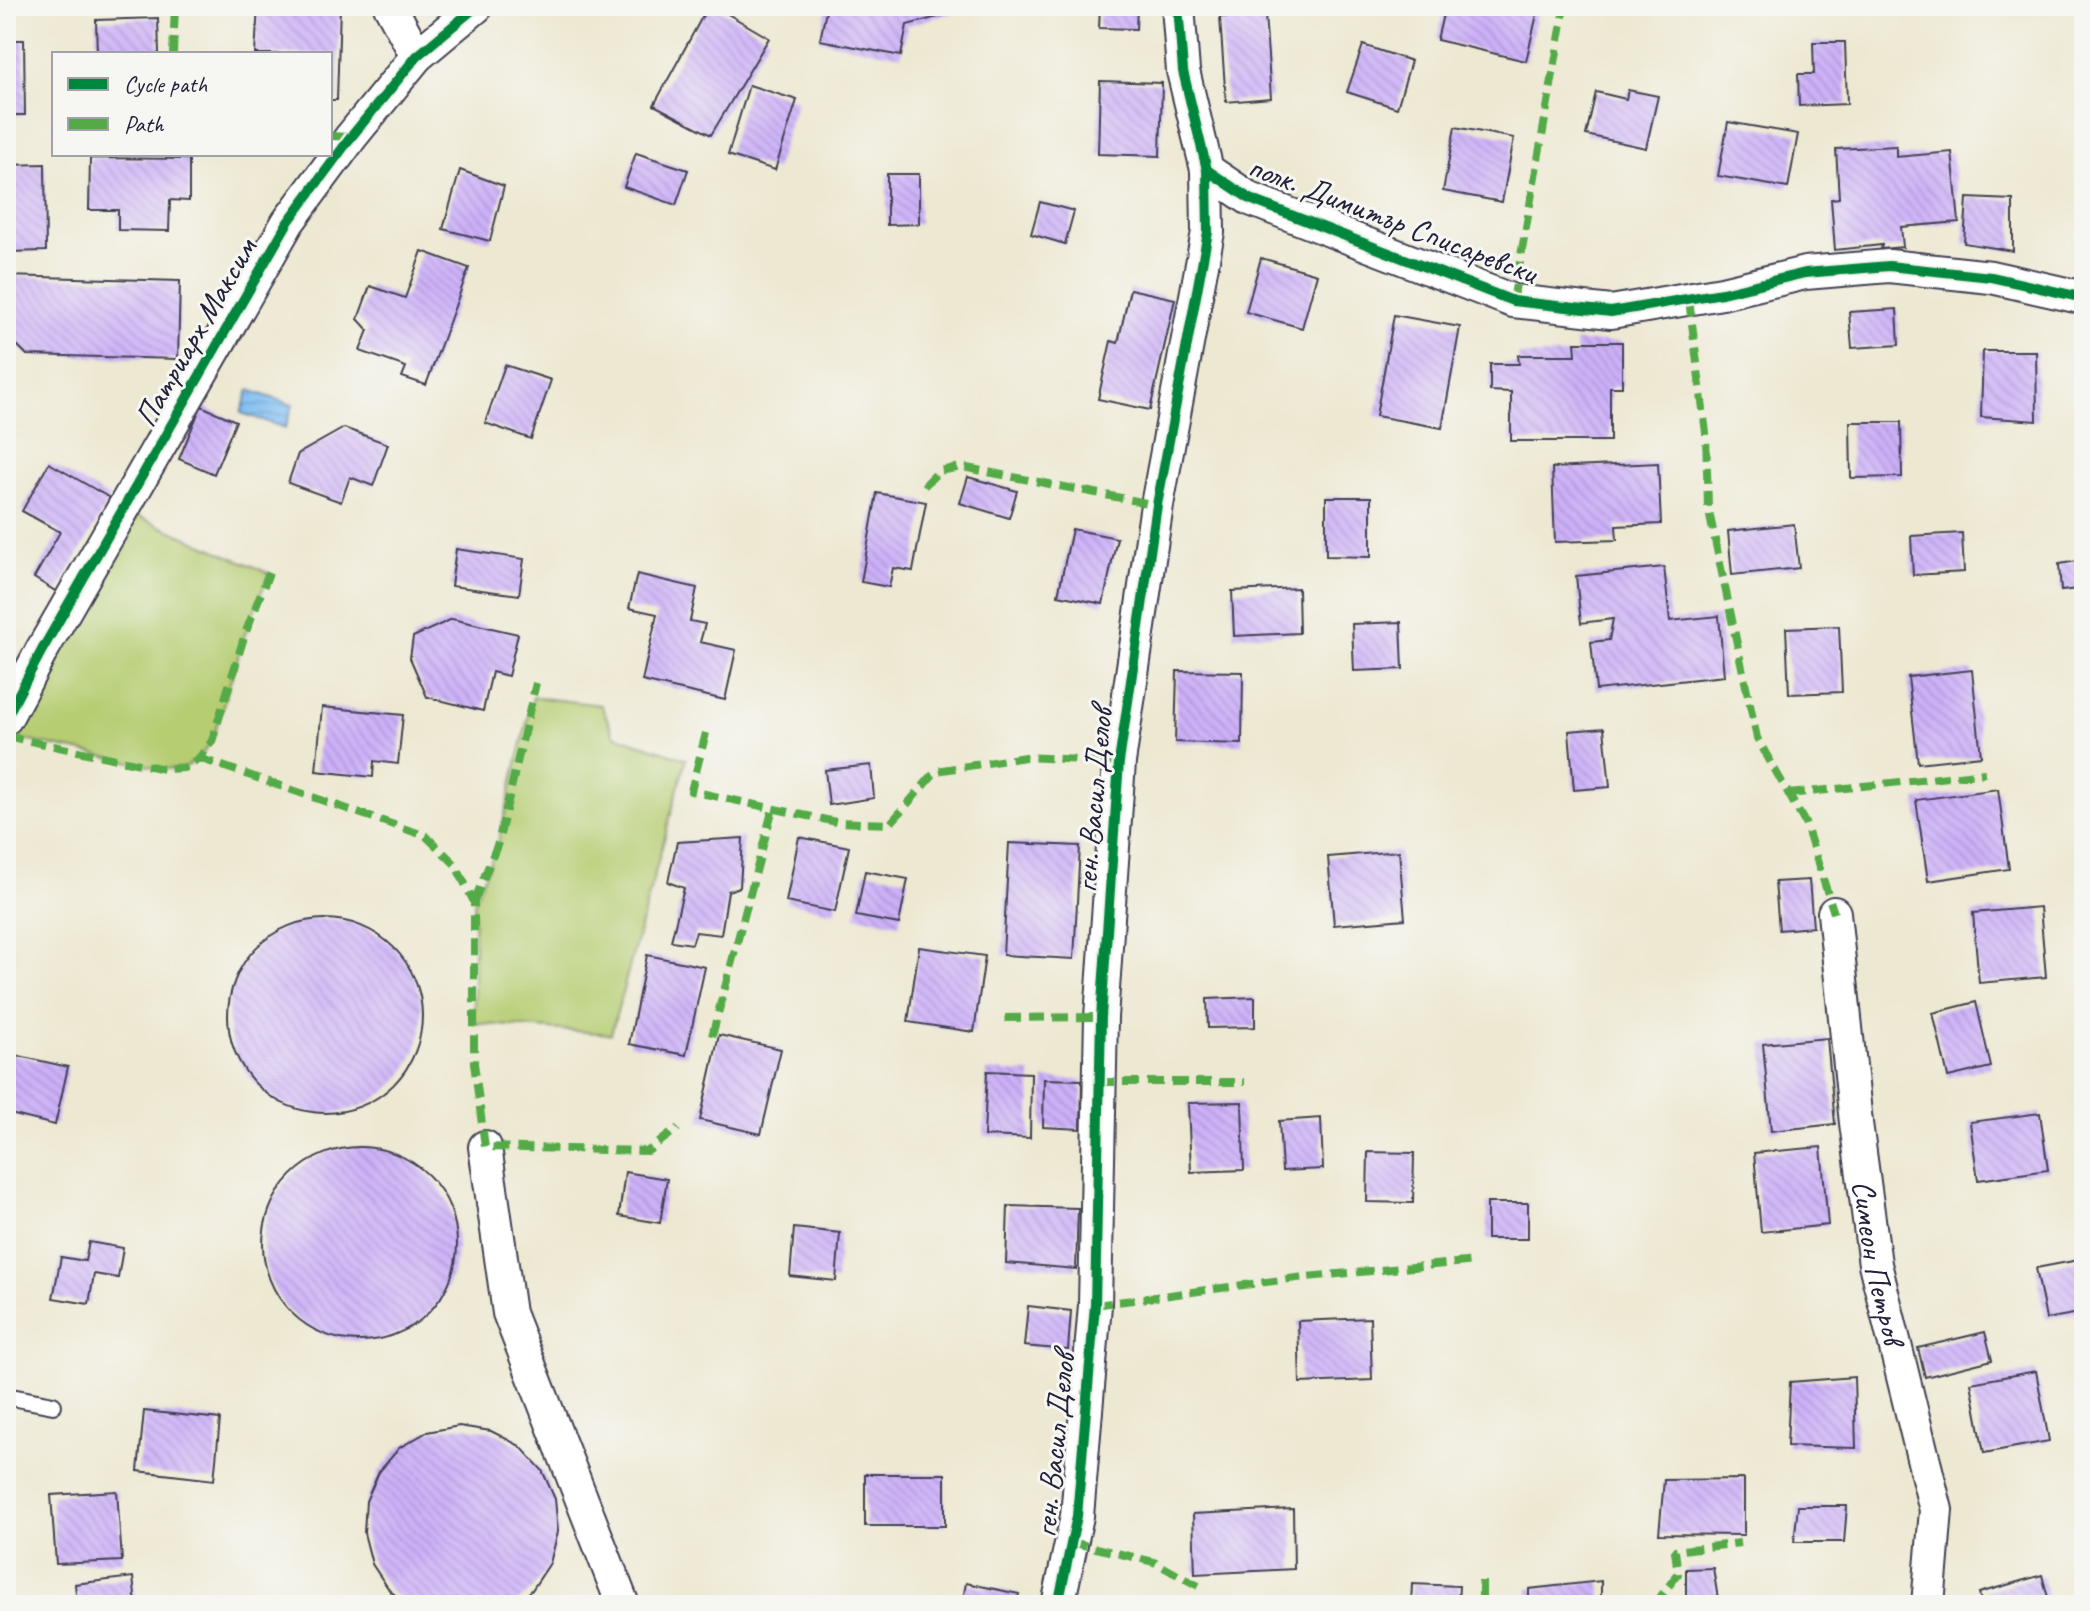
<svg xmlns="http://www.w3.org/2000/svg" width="2090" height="1611" font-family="Caveat,sans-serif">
<defs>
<pattern id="water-rules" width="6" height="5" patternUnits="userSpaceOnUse" patternTransform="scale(2)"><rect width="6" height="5" fill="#7cbcf1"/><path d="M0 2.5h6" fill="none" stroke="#6ba1d0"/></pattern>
<pattern id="building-back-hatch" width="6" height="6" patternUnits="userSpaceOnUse" patternTransform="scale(2)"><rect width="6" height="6" fill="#ccb0f8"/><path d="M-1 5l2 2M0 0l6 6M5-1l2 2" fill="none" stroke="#af97d6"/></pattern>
</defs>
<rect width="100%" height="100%" fill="#f6f6f2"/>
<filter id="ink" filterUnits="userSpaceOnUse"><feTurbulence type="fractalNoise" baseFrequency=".0125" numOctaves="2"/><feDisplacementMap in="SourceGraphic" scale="16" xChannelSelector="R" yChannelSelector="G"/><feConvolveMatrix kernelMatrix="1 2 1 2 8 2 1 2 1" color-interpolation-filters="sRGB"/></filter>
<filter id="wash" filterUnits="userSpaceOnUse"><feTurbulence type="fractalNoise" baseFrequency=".006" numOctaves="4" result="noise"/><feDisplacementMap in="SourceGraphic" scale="32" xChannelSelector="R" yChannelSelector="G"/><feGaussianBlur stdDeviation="1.8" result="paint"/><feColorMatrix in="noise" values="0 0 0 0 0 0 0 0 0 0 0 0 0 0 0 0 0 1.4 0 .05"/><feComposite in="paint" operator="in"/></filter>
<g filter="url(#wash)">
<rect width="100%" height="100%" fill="#ede8d1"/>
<g fill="#b6cd72" stroke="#6c7856" stroke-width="2">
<path d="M 123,510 L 269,573 L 245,634 L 212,741 L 199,758 L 184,768 L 164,769 L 6,736 L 6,719 Z"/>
<path d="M 533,697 L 601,705 L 614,735 L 686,759 L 611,1034 L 474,1023 L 474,902 L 498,843 Z"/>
</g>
<path fill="url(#water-rules)" stroke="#4f6f96" stroke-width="2" d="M 249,390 L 293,405 L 285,428 L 241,413 Z"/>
<g id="blocks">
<g fill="url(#building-back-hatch)">
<path d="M 258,6 L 340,6 L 337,100 L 330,100 L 330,54 L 255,54 Z"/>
<path d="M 708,6 L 714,6 L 769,38 L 711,135 L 654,105 Z"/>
<path d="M 827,6 L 976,6 L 976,7 L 907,25 L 901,56 L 820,40 Z"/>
<path d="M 1100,6 L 1137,6 L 1136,29 L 1099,28 Z"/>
<path d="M 1445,6 L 1539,6 L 1526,61 L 1437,40 Z"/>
<path d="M 1265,14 L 1271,98 L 1226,102 L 1220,17 Z"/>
<path d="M 158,18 L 159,54 L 97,54 L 96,20 Z"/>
<path d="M 6,40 L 24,40 L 25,115 L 6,115 Z"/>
<path d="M 1813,42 L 1845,42 L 1847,104 L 1799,106 L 1798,74 L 1814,74 Z"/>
<path d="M 1363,45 L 1411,61 L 1397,108 L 1347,92 Z"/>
<path d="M 1100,81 L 1162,83 L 1160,156 L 1098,154 Z"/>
<path d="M 2079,83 L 2084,83 L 2084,139 L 2077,138 Z"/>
<path d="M 749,85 L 797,100 L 775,170 L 728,155 Z"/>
<path d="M 1628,90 L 1658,96 L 1646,148 L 1586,135 L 1596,92 L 1626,99 Z"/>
<path d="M 1728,122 L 1798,134 L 1788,188 L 1718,176 Z"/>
<path d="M 1455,127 L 1514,138 L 1502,202 L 1443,191 Z"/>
<path d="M 1896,146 L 1896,157 L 1952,152 L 1959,222 L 1901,227 L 1903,247 L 1881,249 L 1882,245 L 1835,250 L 1831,199 L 1839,198 L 1836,149 Z"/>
<path d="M 636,153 L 688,170 L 676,205 L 624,187 Z"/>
<path d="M 90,158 L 189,159 L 189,201 L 170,200 L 169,231 L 118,230 L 118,210 L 89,210 Z"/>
<path d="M 45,164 L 46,251 L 6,252 L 6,165 Z"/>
<path d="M 460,170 L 504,186 L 490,241 L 443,229 Z"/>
<path d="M 887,174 L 919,174 L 919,224 L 887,225 Z"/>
<path d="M 1967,198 L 2013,200 L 2013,251 L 1964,243 Z"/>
<path d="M 1040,202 L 1074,211 L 1065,244 L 1031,234 Z"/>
<path d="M 422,251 L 469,268 L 426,385 L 402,377 L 406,367 L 360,351 L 368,330 L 358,319 L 370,286 L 405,298 Z"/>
<path d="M 1261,258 L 1317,274 L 1302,328 L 1246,312 Z"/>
<path d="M 6,276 L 180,281 L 178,359 L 27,355 L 6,334 Z"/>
<path d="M 1130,289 L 1175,299 L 1150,410 L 1098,399 L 1111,341 L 1118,343 Z"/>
<path d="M 1897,309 L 1899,345 L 1852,348 L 1849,312 Z"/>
<path d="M 1394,315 L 1460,327 L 1442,428 L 1376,416 Z"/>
<path d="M 1575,342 L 1622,342 L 1622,387 L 1610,387 L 1610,441 L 1511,441 L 1511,392 L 1490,391 L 1490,364 L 1519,364 L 1518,355 L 1576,355 Z"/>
<path d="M 1983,351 L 2036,351 L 2037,421 L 1981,417 Z"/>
<path d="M 505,365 L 551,380 L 531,439 L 485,423 Z"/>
<path d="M 201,406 L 236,421 L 214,474 L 179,459 Z"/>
<path d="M 1850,422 L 1901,422 L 1902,477 L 1851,478 Z"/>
<path d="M 344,428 L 388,444 L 373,486 L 350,477 L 341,502 L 288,483 L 298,454 Z"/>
<path d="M 49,463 L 110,498 L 57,592 L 34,578 L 60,532 L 22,511 Z"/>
<path d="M 1658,463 L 1661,524 L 1616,526 L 1617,540 L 1555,542 L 1552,468 Z"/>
<path d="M 968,477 L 1017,491 L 1009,518 L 960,503 Z"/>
<path d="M 877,493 L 926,502 L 913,571 L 893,568 L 889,587 L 861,582 Z"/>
<path d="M 1326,497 L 1371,497 L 1371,557 L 1326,556 Z"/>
<path d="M 1794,524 L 1799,568 L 1732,575 L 1728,531 Z"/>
<path d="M 1072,529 L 1117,538 L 1103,604 L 1058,595 Z"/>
<path d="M 1962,533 L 1964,572 L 1913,575 L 1911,536 Z"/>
<path d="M 456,549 L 524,559 L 519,595 L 451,586 Z"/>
<path d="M 2084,560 L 2084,588 L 2061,591 L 2059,564 Z"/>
<path d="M 1664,567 L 1670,621 L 1719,616 L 1724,676 L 1596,690 L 1591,642 L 1609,640 L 1613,619 L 1581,623 L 1576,576 Z"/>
<path d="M 637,574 L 697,588 L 690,621 L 705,624 L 700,642 L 736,650 L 725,700 L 642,681 L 657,614 L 629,608 Z"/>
<path d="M 1298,588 L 1299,633 L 1234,636 L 1232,591 Z"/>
<path d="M 452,619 L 518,634 L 508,676 L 492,672 L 483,711 L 427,697 L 410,658 L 413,637 Z"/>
<path d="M 1401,622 L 1403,669 L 1354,671 L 1352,624 Z"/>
<path d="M 1839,626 L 1842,692 L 1789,694 L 1786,628 Z"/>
<path d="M 1972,670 L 1981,756 L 1918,763 L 1908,677 Z"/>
<path d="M 1177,671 L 1243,672 L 1242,744 L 1175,742 Z"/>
<path d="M 322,707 L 403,715 L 398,764 L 374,761 L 373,777 L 316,771 Z"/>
<path d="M 1604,728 L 1610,787 L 1574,790 L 1569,731 Z"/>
<path d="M 871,765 L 874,798 L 829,805 L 825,770 Z"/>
<path d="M 1998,789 L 2009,869 L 1928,881 L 1916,800 Z"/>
<path d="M 799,837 L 849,847 L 835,912 L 786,902 Z"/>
<path d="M 743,838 L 740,887 L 728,891 L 721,935 L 696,932 L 692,944 L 671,941 L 684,888 L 668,882 L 677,842 Z"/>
<path d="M 1009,843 L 1080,846 L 1074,959 L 1003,955 Z"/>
<path d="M 1399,851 L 1405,919 L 1334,925 L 1328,857 Z"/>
<path d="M 865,871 L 908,879 L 899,924 L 856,916 Z"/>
<path d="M 1809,880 L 1813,927 L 1779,930 L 1775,882 Z"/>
<path d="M 2040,907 L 2046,977 L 1979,983 L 1973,913 Z"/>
<circle cx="325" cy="1016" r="97"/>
<path d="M 919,947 L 985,956 L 974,1032 L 908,1022 Z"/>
<path d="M 647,955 L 705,967 L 686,1055 L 629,1044 Z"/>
<path d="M 1255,997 L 1255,1027 L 1208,1028 L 1207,999 Z"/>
<path d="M 1976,1002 L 1991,1067 L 1948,1077 L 1933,1013 Z"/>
<path d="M 719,1035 L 781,1049 L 761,1134 L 700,1120 Z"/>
<path d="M 1827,1038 L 1835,1124 L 1771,1131 L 1763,1044 Z"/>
<path d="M 6,1053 L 68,1067 L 55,1125 L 6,1113 Z"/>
<path d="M 987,1071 L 1031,1073 L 1030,1138 L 984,1136 Z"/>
<path d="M 1044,1079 L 1082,1080 L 1081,1129 L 1043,1127 Z"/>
<path d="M 1242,1102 L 1244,1170 L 1191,1172 L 1188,1103 Z"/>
<path d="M 2040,1113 L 2048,1170 L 1978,1180 L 1970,1122 Z"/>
<path d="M 1321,1118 L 1323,1169 L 1282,1171 L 1279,1121 Z"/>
<path d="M 1821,1147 L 1828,1225 L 1761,1232 L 1754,1153 Z"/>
<circle cx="360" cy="1244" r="97"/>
<path d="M 1368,1152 L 1414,1153 L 1413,1203 L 1367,1202 Z"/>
<path d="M 625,1172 L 667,1179 L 660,1223 L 619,1216 Z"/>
<rect x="1487" y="1203" width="41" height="36"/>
<path d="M 1008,1206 L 1078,1208 L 1076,1269 L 1006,1263 Z"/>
<path d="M 794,1228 L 840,1233 L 836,1281 L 790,1276 Z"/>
<path d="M 89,1242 L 123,1248 L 118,1278 L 94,1274 L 89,1304 L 53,1298 L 61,1257 L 85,1261 Z"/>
<path d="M 2084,1259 L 2084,1312 L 2046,1319 L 2036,1268 Z"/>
<path d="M 1028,1306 L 1071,1311 L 1068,1350 L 1024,1346 Z"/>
<path d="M 1370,1318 L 1372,1380 L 1300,1383 L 1298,1321 Z"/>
<path d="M 1985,1332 L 1992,1360 L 1925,1377 L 1918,1348 Z"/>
<path d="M 2036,1371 L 2049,1441 L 1984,1453 L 1971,1383 Z"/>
<path d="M 1854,1377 L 1856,1448 L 1787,1446 L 1790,1382 Z"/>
<path d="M 144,1411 L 220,1419 L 214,1480 L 138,1471 Z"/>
<path d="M 459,1426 L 491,1431 L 520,1446 L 542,1470 L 555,1499 L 558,1532 L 550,1563 L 532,1590 L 514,1605 L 409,1605 L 390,1591 L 372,1564 L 364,1533 L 366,1501 L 379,1472 L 399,1448 L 427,1432 Z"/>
<rect x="865" y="1474" width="80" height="52"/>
<path d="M 1744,1479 L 1744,1535 L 1659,1534 L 1664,1480 Z"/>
<path d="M 117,1491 L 122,1561 L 56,1564 L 51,1495 Z"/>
<path d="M 1798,1506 L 1847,1506 L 1844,1542 L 1794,1542 Z"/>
<path d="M 1293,1509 L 1294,1569 L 1195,1574 L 1193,1514 Z"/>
<path d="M 1713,1568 L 1719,1605 L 1686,1605 L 1686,1569 Z"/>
<path d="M 2042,1575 L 2050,1605 L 1982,1605 L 1979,1593 Z"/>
<path d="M 133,1577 L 136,1605 L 77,1605 L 75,1584 Z"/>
<path d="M 1601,1581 L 1601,1605 L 1529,1605 L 1529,1589 Z"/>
<path d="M 966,1583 L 1019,1594 L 1016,1605 L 962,1605 Z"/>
<path d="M 1412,1584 L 1459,1586 L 1458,1605 L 1411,1605 Z"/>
</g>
</g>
</g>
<g filter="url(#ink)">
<use href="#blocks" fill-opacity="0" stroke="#404052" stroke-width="2"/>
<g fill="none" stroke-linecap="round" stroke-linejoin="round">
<g stroke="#404052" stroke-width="20">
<path id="service" d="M 6,1396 L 53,1405"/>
</g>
<g stroke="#404052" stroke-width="36">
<g id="minor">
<path d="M 390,6 L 417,56"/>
<path d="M 1207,170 L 1250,199 L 1513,301 L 1611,312 L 1722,293 L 1805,273 L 1889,266 L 1991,277 L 2084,298"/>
<path d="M 6,718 L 42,650 L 288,222 L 351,137 L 417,56 L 477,6"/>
<path id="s1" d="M 1834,913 L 1856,1123 L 1875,1264 L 1936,1510 L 1928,1605"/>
<path d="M 485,1147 L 509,1313 L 623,1605"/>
<path d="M 1058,1605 L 1077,1516 L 1095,1305 L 1101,1017 L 1119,762 L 1157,505 L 1208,232 L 1207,170 L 1183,71 L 1178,6"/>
</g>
</g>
<use href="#service" stroke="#fff" stroke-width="16"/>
<use href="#minor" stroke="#fff" stroke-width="32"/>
<g stroke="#53aa46" stroke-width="8" stroke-dasharray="16 8" stroke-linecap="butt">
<path d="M 173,54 L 175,6"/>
<path d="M 330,136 L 351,137"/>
<path d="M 1689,300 L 1706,433 L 1708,507 L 1757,738 L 1805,823 L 1834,913"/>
<path d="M 1513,301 L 1565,6"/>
<path d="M 924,486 L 939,471 L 962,467 L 1157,505"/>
<path d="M 706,733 L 691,791 L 836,822 L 890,824 L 936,771 L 1025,757 L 1119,762"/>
<path d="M 6,736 L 164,769 L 184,768 L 199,758 L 212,741 L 245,634 L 269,573"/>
<path d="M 199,758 L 426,836 L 455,864 L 474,902 L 474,1063 L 485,1147 L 648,1151 L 678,1128"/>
<path d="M 1789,794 L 1985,773"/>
<path d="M 474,902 L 498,843 L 536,683"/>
<path d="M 1005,1018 L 1101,1017"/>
<path d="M 712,1036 L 773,808"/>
<path d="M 1099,1082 L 1245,1082"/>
<path d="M 1095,1305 L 1296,1278 L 1476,1261"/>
<path d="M 1071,1542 L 1154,1562 L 1204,1589"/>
<path d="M 1482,1581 L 1482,1605"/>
<path d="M 1654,1605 L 1678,1574 L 1675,1551 L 1740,1543"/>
</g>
<g stroke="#f6f6f2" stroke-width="15">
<g id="cycleway">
<path d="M 1207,170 L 1250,199 L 1513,301 L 1611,312 L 1722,293 L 1805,273 L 1889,266 L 1991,277 L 2084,298"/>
<path d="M 6,718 L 42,650 L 288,222 L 351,137 L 417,56 L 477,6"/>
<path d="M 1058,1605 L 1077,1516 L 1095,1305 L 1101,1017 L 1119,762 L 1157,505 L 1208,232 L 1207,170 L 1183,71 L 1178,6"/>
</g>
</g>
<use href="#cycleway" stroke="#00873e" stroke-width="10"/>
</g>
</g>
<g text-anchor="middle" stroke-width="6" stroke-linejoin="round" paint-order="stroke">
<g font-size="32" fill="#22223b" stroke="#f6f6f2">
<text transform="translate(1393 219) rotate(21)" y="11">полк. Димитър Списаревски</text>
<text transform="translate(195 332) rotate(-60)" y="11">Патриарх Максим</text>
<text transform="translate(1093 800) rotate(-85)" y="11">ген. Васил Делов</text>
<text dy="11" stroke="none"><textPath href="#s1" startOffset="352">Симеон Петров</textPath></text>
<text transform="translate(1054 1445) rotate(-84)" y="11">ген. Васил Делов</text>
</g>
</g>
<rect width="2090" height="1611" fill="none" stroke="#f6f6f2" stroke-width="32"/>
<rect x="52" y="52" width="280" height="104" fill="#f6f6f2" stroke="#a1a1a9" stroke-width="2"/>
<rect x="68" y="78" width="40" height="12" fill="#00873e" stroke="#a1a1a9" stroke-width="2"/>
<text x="124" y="92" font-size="24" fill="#22223b">Cycle path</text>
<rect x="68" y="118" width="40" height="12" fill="#53aa46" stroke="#a1a1a9" stroke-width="2"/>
<text x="124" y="132" font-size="24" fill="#22223b">Path</text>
</svg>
